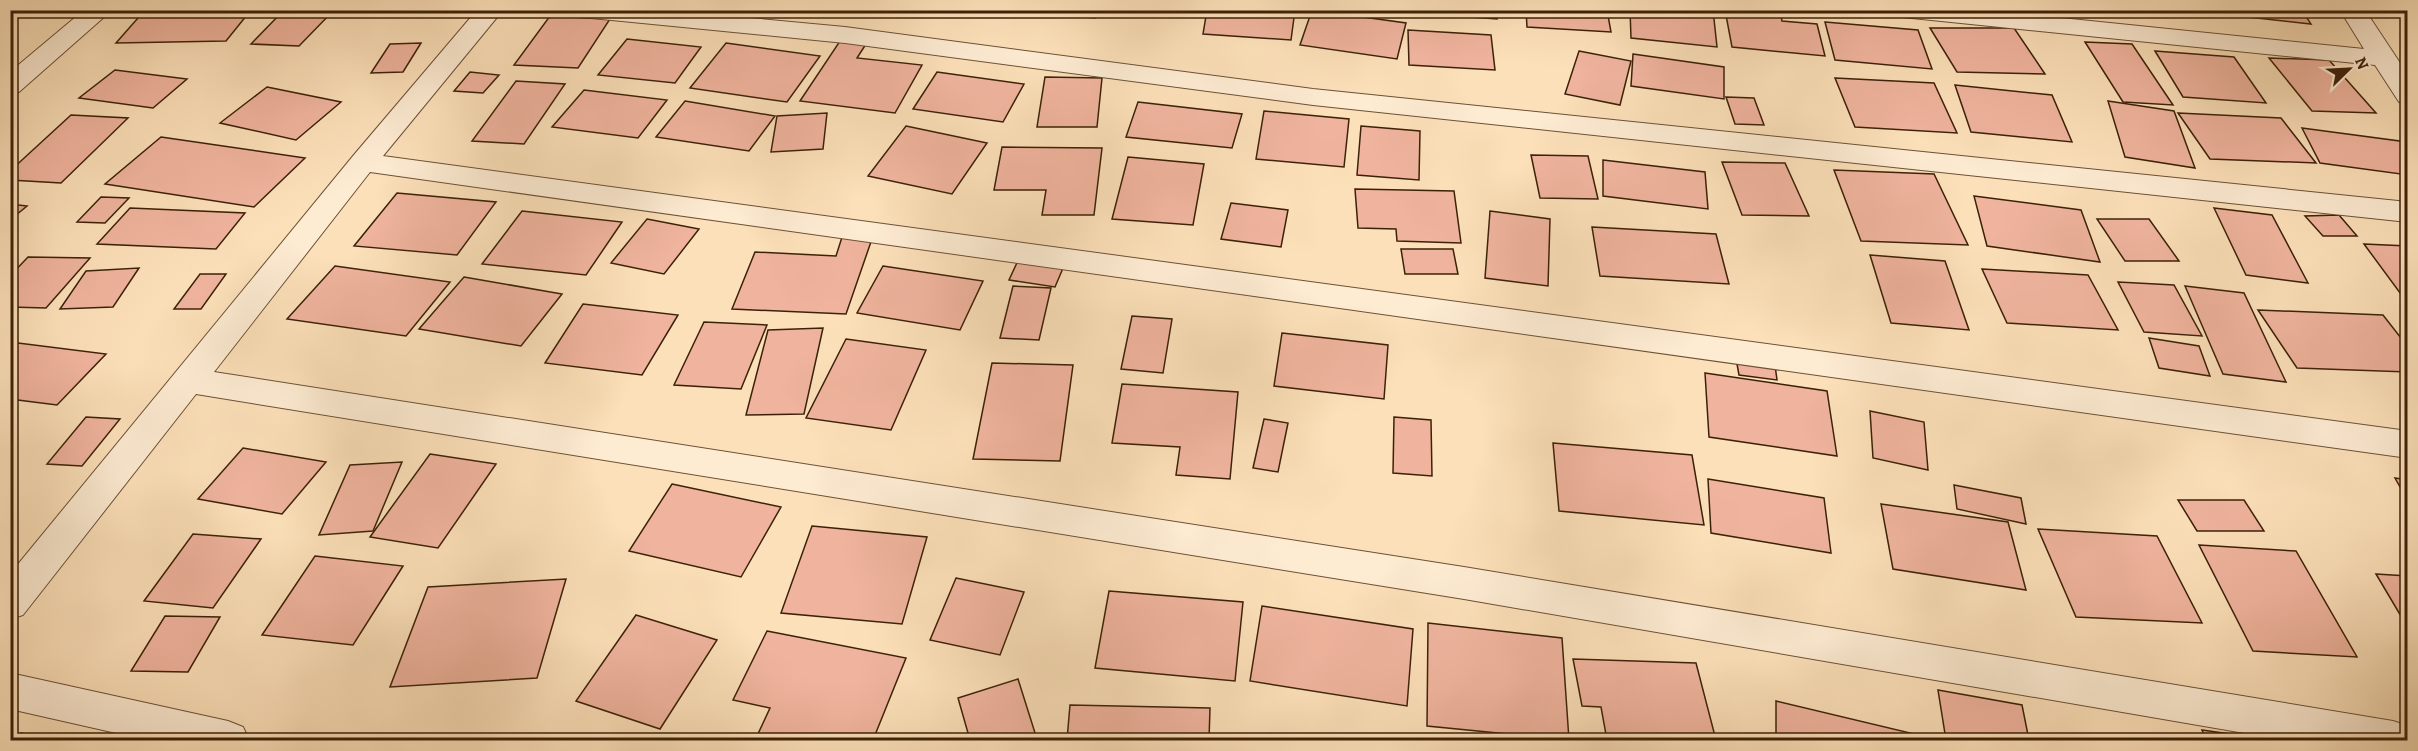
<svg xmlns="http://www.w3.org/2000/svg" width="2418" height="751" font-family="Alegreya,serif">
<rect width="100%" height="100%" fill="#fce0b9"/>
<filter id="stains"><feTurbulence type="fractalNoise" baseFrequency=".00333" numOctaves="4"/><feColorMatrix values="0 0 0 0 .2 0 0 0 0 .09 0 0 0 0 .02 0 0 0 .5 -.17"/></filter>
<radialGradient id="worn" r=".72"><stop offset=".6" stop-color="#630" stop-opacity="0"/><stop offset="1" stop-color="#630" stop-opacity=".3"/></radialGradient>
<g fill="#f0b49e" stroke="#3c2109" stroke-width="1.5">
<path d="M 145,10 L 251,10 L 226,41 L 116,43 Z"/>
<path d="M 284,10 L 334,10 L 299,46 L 251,44 Z"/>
<path d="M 864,10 L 888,10 L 885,17 L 862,16 Z"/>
<path d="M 1013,10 L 1098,10 L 1095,18 Z"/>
<path d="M 1207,10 L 1295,10 L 1291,40 L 1203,34 Z"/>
<path d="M 1312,10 L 1406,23 L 1397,59 L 1300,45 Z"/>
<path d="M 1429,10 L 1496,10 L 1497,19 L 1429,14 Z"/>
<path d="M 1526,10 L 1607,10 L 1611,32 L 1527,27 Z"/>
<path d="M 1630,10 L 1713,10 L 1717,47 L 1631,38 Z"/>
<path d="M 1725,10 L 1780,10 L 1782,21 L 1817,24 L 1825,56 L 1732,47 Z"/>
<path d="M 2236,10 L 2302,10 L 2311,24 L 2239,16 Z"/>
<path d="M 550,16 L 610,19 L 578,68 L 514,65 Z"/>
<path d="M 1825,22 L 1918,30 L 1932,69 L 1835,60 Z"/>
<path d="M 1930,28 L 2014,28 L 2045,74 L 1957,72 Z"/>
<path d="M 1408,30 L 1491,35 L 1495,70 L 1409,65 Z"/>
<path d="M 627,39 L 701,47 L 675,83 L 598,75 Z"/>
<path d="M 840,41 L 866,44 L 857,58 L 922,65 L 895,113 L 800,101 Z"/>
<path d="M 2085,42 L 2132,44 L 2173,105 L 2123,102 Z"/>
<path d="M 421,43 L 403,72 L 371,73 L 390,44 Z"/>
<path d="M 726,43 L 820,56 L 787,102 L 690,88 Z"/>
<path d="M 1579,51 L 1631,61 L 1620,105 L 1565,94 Z"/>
<path d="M 2155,51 L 2234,57 L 2266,103 L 2183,97 Z"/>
<path d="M 1633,54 L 1724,67 L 1724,99 L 1631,86 Z"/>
<path d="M 2269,58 L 2329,60 L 2376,113 L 2312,111 Z"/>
<path d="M 115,70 L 187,79 L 153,108 L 79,98 Z"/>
<path d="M 470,72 L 499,75 L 483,93 L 454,91 Z"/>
<path d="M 937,72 L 1024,84 L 1003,122 L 913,109 Z"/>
<path d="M 1045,77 L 1102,78 L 1097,127 L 1037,127 Z"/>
<path d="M 1835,78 L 1934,83 L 1957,133 L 1855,127 Z"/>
<path d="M 516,81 L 565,84 L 524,144 L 472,141 Z"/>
<path d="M 1955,85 L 2052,95 L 2072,142 L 1971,132 Z"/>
<path d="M 267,87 L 341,102 L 296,140 L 220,123 Z"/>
<path d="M 584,90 L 667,100 L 638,138 L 552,127 Z"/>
<path d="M 1726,97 L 1754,98 L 1764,125 L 1735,124 Z"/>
<path d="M 685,101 L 775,116 L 749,151 L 656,137 Z"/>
<path d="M 2108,101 L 2174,111 L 2195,168 L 2125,157 Z"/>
<path d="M 1138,102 L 1242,114 L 1232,148 L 1126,137 Z"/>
<path d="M 1264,111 L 1349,119 L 1344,167 L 1256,159 Z"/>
<path d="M 827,113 L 823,149 L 771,152 L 777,116 Z"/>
<path d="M 2178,113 L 2281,118 L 2316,163 L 2210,159 Z"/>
<path d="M 71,115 L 128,118 L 61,183 L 10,180 L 10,171 Z"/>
<path d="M 906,126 L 987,143 L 952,194 L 868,176 Z"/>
<path d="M 1361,126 L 1420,131 L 1419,180 L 1357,175 Z"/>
<path d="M 2302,128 L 2407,142 L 2408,175 L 2320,163 Z"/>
<path d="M 161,137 L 305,158 L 254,207 L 105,184 Z"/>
<path d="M 1002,147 L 1102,148 L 1094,215 L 1042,215 L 1046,190 L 994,190 Z"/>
<path d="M 1531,155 L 1588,156 L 1598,199 L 1540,198 Z"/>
<path d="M 1128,157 L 1204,164 L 1193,225 L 1112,219 Z"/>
<path d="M 1603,160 L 1705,172 L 1708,209 L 1603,196 Z"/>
<path d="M 1722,162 L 1785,163 L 1809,216 L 1742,215 Z"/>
<path d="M 1834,170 L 1934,174 L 1968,245 L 1861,241 Z"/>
<path d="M 1355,189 L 1454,191 L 1461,243 L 1397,241 L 1396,229 L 1358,228 Z"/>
<path d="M 397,193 L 496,202 L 457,255 L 354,246 Z"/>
<path d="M 1974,196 L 2081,210 L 2100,262 L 1987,246 Z"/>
<path d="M 101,197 L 129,198 L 105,223 L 77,222 Z"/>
<path d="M 1231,203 L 1288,210 L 1281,247 L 1221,239 Z"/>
<path d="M 10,204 L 27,206 L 10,220 Z"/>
<path d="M 130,208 L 245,213 L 216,249 L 97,244 Z"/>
<path d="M 2214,208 L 2272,215 L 2308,283 L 2246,275 Z"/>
<path d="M 522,211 L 622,222 L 586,275 L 482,264 Z"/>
<path d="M 1490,211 L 1550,219 L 1548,286 L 1485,278 Z"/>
<path d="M 2339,215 L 2357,236 L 2323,236 L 2305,216 Z"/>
<path d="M 647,219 L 699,229 L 664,274 L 611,263 Z"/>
<path d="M 2097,219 L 2149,219 L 2179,261 L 2125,261 Z"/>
<path d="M 1592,227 L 1716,234 L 1729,284 L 1600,276 Z"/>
<path d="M 843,234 L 873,236 L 846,314 L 732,309 L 755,252 L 836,256 Z"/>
<path d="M 2364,244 L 2408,246 L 2408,301 L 2406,301 Z"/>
<path d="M 1401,249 L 1453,249 L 1458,274 L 1405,274 Z"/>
<path d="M 1021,254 L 1066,261 L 1055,287 L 1009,280 Z"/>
<path d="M 1870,255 L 1945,261 L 1969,330 L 1891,323 Z"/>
<path d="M 28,257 L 90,258 L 46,308 L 10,307 L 10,276 Z"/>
<path d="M 335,266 L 450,282 L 406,336 L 287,319 Z"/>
<path d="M 883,266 L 983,281 L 960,330 L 857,313 Z"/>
<path d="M 139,268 L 113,307 L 60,309 L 86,271 Z"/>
<path d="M 1982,269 L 2088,275 L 2118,330 L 2007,323 Z"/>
<path d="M 200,274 L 226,274 L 201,309 L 174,309 Z"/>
<path d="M 464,277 L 562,294 L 521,346 L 419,329 Z"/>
<path d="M 2118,282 L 2174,285 L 2202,336 L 2144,332 Z"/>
<path d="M 1013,286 L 1051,288 L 1039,340 L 1000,338 Z"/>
<path d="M 2185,286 L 2244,293 L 2286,382 L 2223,374 Z"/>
<path d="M 583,304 L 678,315 L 642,375 L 545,363 Z"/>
<path d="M 2258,310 L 2383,315 L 2408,347 L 2408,372 L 2297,368 Z"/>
<path d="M 1132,316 L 1172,319 L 1163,373 L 1121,369 Z"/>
<path d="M 704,322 L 767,325 L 741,389 L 674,385 Z"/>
<path d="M 823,328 L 804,414 L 746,415 L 768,330 Z"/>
<path d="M 1282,333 L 1388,345 L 1384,399 L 1274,386 Z"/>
<path d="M 2149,338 L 2199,346 L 2210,376 L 2159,368 Z"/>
<path d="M 846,339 L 926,350 L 891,430 L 806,418 Z"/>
<path d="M 10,342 L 106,354 L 57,405 L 10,399 Z"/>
<path d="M 1735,353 L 1774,358 L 1777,380 L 1739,375 Z"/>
<path d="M 992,363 L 1073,365 L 1060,461 L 973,459 Z"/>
<path d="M 1705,373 L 1827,391 L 1837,456 L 1709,437 Z"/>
<path d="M 1122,384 L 1238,392 L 1230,479 L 1176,475 L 1180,447 L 1112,443 Z"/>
<path d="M 1870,411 L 1924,422 L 1928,470 L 1873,458 Z"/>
<path d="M 86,417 L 120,419 L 82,466 L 47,464 Z"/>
<path d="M 1394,417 L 1431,420 L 1432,476 L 1393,473 Z"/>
<path d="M 1264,419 L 1288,423 L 1278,472 L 1253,468 Z"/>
<path d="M 1553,443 L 1692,455 L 1704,525 L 1559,511 Z"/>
<path d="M 243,448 L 326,462 L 282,514 L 198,499 Z"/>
<path d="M 430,454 L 496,464 L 438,548 L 370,537 Z"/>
<path d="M 402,462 L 373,531 L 319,535 L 350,465 Z"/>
<path d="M 2395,478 L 2408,480 L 2408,501 Z"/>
<path d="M 1708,479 L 1824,498 L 1831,553 L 1711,533 Z"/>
<path d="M 672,484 L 781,507 L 741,577 L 629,551 Z"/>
<path d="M 1954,485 L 2021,498 L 2026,524 L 1957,509 Z"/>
<path d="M 2178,500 L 2244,500 L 2264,531 L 2197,531 Z"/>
<path d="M 1881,504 L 2008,522 L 2026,590 L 1893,569 Z"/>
<path d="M 812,526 L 927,537 L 902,624 L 781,613 Z"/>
<path d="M 2038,529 L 2157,536 L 2202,623 L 2076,617 Z"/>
<path d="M 193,534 L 261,539 L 213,608 L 144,601 Z"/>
<path d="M 2199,545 L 2296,551 L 2357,657 L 2253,651 Z"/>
<path d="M 315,556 L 403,566 L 353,645 L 262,635 Z"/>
<path d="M 2376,574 L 2408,576 L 2408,628 Z"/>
<path d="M 956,578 L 1024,592 L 1000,655 L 930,640 Z"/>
<path d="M 566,579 L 537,678 L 390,687 L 428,587 Z"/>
<path d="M 1109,591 L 1243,602 L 1235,681 L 1095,668 Z"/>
<path d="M 1262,606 L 1413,629 L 1407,706 L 1250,681 Z"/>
<path d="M 636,615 L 717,640 L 660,729 L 576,701 Z"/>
<path d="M 165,616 L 220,617 L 188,672 L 131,671 Z"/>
<path d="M 1428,623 L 1562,638 L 1569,740 L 1427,726 Z"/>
<path d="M 767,631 L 906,658 L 873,740 L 779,740 L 757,736 L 770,708 L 733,700 Z"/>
<path d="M 1573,659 L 1696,663 L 1716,740 L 1607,740 L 1601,707 L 1582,706 Z"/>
<path d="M 1018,679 L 1036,736 L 1022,740 L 970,740 L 958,698 Z"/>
<path d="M 1938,690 L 2022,705 L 2029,740 L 1946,740 Z"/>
<path d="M 1776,701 L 1927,737 L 1927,740 L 1776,740 Z"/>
<path d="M 1070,705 L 1210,708 L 1209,740 L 1067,740 Z"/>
<path d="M 2202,730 L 2266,739 L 2266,740 L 2206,740 Z"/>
<path d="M 21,733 L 48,740 L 14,740 Z"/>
</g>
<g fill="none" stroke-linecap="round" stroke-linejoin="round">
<g stroke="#6c5135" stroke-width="2">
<g id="street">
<path d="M 84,10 L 112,10 L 19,92 L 10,94 L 10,72 Z"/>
<path d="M 477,10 L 503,10 L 383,156 L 2408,431 L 2408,458 L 370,172 L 214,372 L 1464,567 L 2393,721 L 2408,726 L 2408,740 L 2285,740 L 1464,599 L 196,394 L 23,615 L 10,619 L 10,574 L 353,156 Z"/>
<path d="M 569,10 L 665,10 L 845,27 L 1313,89 L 2408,202 L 2408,222 L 1313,105 L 845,43 L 581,17 L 572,15 Z"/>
<path d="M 1890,10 L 1982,10 L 2364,49 L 2340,10 L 2365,10 L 2408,75 L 2408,104 L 2399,102 L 2375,65 L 1902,17 L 1893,15 Z"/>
<path d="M 10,673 L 228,721 L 243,727 L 249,740 L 147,740 L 10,709 Z"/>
</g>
</g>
<use href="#street" fill="#fdebd2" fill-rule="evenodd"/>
</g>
<rect width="2418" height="751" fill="none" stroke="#fce0b9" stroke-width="36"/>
<rect x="12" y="12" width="2394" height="727" fill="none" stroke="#3c2109" stroke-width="3"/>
<rect x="18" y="18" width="2382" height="715" fill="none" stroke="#3c2109" stroke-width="1.5"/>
<g transform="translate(2349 69) rotate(66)" stroke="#fdebd2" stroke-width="4.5" paint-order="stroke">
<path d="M0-4.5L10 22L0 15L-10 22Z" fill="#3c2109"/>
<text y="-9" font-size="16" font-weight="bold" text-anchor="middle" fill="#3c2109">N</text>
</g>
<rect width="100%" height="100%" filter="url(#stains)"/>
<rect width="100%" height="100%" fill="url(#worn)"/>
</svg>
